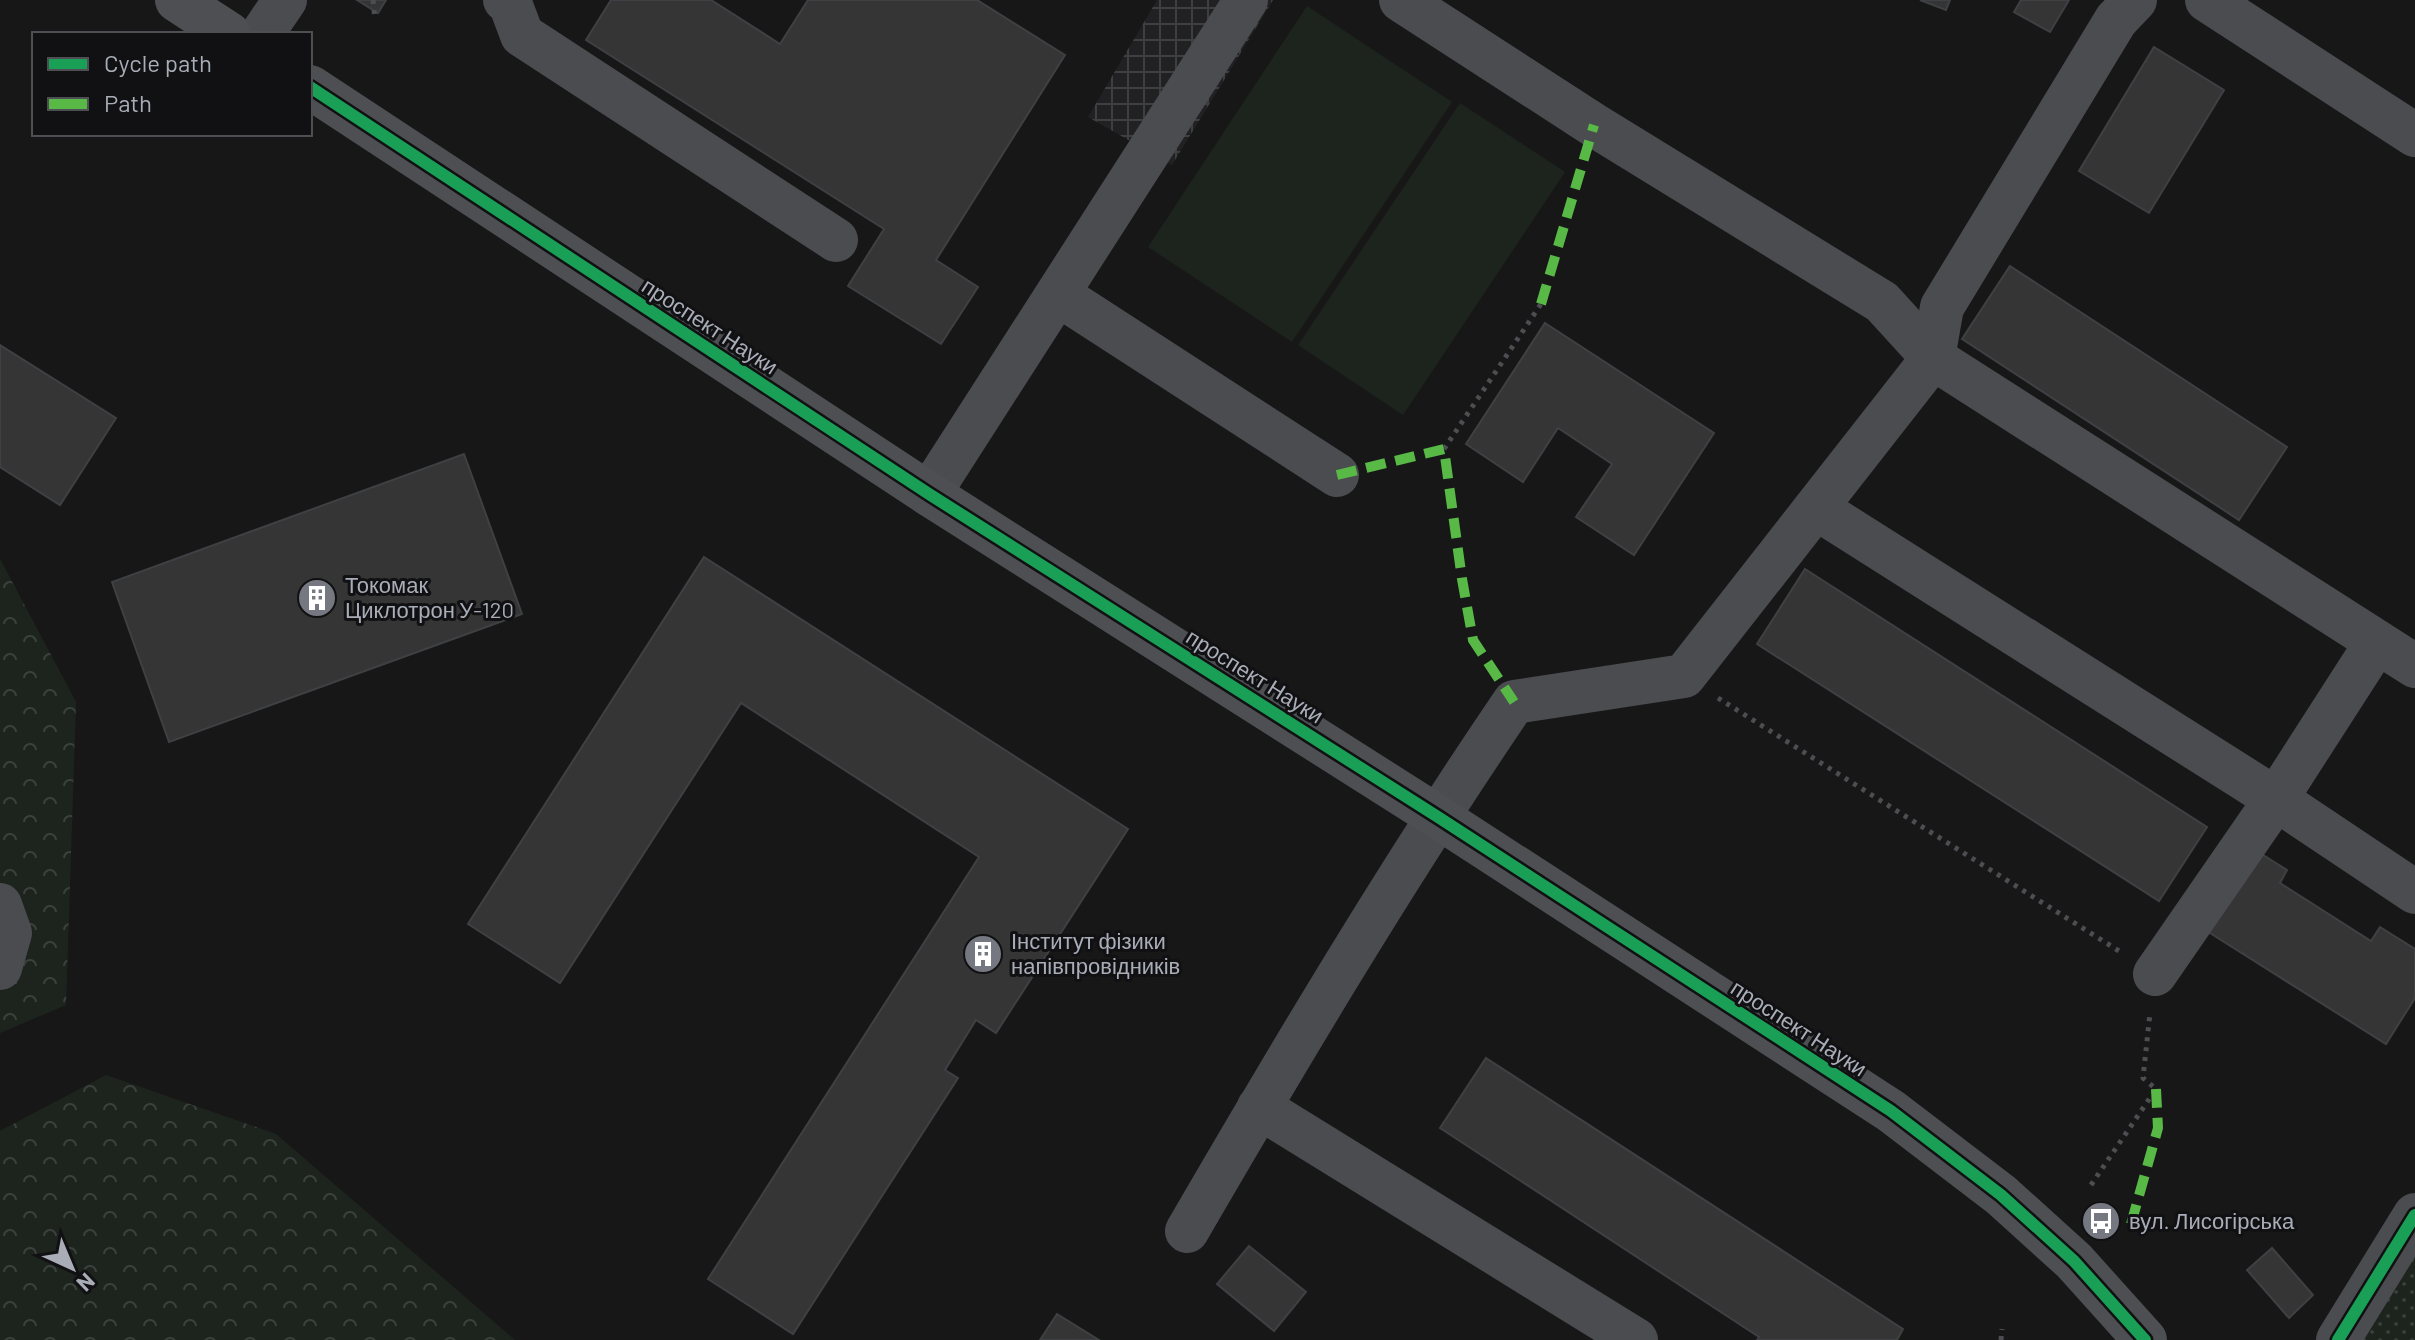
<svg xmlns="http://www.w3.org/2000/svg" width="2415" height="1340" font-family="Barlow,sans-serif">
<defs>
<pattern id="industrial-grid" width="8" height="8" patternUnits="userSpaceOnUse" patternTransform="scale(2)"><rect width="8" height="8" fill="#212123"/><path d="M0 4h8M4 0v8" fill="none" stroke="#3e3f41"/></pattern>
<pattern id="grass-dots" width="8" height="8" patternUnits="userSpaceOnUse" patternTransform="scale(2)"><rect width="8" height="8" fill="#1d241e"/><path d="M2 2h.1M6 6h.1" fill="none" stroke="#3b413d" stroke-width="1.8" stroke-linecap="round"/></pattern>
<pattern id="forest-crowns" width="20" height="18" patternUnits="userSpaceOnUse" patternTransform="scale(2)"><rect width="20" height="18" fill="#1d241e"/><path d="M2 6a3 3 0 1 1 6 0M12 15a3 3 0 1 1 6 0" fill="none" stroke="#3b413d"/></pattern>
</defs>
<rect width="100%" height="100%" fill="#171717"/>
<path fill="url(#industrial-grid)" d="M 1157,0 L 1273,0 L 1172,165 L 1088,117 Z"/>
<path fill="url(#grass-dots)" d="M 2415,1252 L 2415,1340 L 2358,1340 Z"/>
<g fill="url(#forest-crowns)">
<path d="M 0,559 L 76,702 L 66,1005 L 0,1033 Z"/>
<path d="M 106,1075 L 276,1134 L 515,1340 L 0,1340 L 0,1131 Z"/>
</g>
<g fill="#1d241e">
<path d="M 1307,6 L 1452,102 L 1292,342 L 1148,247 Z"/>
<path d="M 1460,103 L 1565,172 L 1403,415 L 1298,345 Z"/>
</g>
<g fill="#353536" stroke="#3f4043" stroke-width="2">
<path d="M 357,0 L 386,0 L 378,13 Z"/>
<path d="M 611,0 L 711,0 L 780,44 L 808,0 L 977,0 L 1065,55 L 936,260 L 978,287 L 941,344 L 848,286 L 884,229 L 586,40 Z"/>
<path d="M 1920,0 L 1950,0 L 1946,10 Z"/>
<path d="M 2021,0 L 2069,0 L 2050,32 L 2014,12 Z"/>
<path d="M 2154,47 L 2224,90 L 2149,213 L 2079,171 Z"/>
<path d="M 2010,266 L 2287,447 L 2239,520 L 1962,339 Z"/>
<path d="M 1545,323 L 1714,433 L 1634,555 L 1576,517 L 1612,464 L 1558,428 L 1523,482 L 1466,444 Z"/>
<path d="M 0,345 L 116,418 L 60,505 L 0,467 Z"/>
<path d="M 464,454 L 522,614 L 169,742 L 112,582 Z"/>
<path d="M 704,557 L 1128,829 L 996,1033 L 976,1020 L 945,1070 L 958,1078 L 793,1334 L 708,1279 L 979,857 L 741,703 L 560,983 L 468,924 Z"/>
<path d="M 1805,569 L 2207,827 L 2159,901 L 1757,644 Z"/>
<path d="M 2252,848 L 2287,870 L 2280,883 L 2371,941 L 2380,927 L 2415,949 L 2415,998 L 2386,1044 L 2202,928 Z"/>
<path d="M 1486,1058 L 1903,1329 L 1897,1340 L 1757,1340 L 1759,1337 L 1440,1128 Z"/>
<path d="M 1249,1246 L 1306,1292 L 1274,1331 L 1217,1284 Z"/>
<path d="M 2272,1248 L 2313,1295 L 2289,1318 L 2247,1270 Z"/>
<path d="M 1057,1314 L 1099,1340 L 1040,1340 Z"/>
</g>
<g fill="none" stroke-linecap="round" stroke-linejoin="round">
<g stroke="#4d4e52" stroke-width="5" stroke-dasharray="4 6" stroke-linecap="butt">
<path d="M 373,0 L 375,20"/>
<path d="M 1444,449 L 1541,304"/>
<path d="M 1718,698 L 2119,951"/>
<path d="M 2091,1185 L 2156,1089 L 2143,1078 L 2150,1013"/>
<path d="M 2001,1340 L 2002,1329"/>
</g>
<g stroke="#4b4c50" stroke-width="44">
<path d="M 505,0 L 510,3 L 522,35 L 836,240"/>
<path d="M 1401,0 L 1594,125 L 1882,302 L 1933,358 L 2415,666"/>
<path d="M 2207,0 L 2415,135"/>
<path d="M 262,34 L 285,0"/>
<path d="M 1059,295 L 1337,475"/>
<path d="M 929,494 L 1246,0"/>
<path d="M 1816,508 L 2276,799 L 2415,892"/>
<path d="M 0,905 L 10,933 L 0,968"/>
<path d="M 2155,974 L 2276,799 L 2377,642"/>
<path d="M 1259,1107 L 1636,1340"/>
<path d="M 1187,1231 C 1291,1052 1397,874 1514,702 L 1684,676 L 1933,358 L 1942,307 L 2116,20 L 2135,0"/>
<path d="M 2338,1340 L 2415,1215"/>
</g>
<g stroke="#4d4f52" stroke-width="44">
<path d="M 177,0 L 229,34"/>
<path d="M 310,87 L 929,494 L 1438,817 L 1891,1111 L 2001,1195 L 2074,1261 L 2145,1340"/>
</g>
<g stroke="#58b947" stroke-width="10" stroke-dasharray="20 10" stroke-linecap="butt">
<path d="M 1541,304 L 1594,125"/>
<path d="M 1337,475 L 1444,449 L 1462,579 L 1473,640 L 1514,702"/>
<path d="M 2131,1224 L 2158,1128 L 2156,1089"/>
</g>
<g stroke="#111113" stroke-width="17">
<g id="cycleway">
<path d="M 310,87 L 929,494 L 1438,817 L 1891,1111 L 2001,1195 L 2074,1261 L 2145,1340"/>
<path d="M 2338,1340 L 2415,1215"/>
</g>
</g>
<use href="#cycleway" stroke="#1a9f57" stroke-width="12"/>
</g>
<defs>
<g id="building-disc" transform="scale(2)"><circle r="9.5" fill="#757880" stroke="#111113"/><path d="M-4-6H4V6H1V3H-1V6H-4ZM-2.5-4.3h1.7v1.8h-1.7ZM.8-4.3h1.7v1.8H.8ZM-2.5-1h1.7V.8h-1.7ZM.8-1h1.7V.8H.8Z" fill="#fff"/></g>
<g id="bus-disc" transform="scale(2)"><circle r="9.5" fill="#757880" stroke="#111113"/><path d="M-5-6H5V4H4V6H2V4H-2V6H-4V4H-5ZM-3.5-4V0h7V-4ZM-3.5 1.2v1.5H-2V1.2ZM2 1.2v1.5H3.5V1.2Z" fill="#fff"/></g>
</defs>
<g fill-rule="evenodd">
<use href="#building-disc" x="317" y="598"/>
<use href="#building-disc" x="983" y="954"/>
<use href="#bus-disc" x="2101" y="1221"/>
</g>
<g text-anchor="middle" stroke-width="6" stroke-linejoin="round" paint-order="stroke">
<g font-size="22" fill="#a8adb8" stroke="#111113">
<text transform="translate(710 326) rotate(33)" y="8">проспект Науки</text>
<text transform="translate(1255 676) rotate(32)" y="8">проспект Науки</text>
<text transform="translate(1799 1028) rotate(33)" y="8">проспект Науки</text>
</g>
<g font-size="22" fill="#a8adb8" stroke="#111113" text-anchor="start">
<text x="345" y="593">Токомак<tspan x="345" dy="25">Циклотрон У-120</tspan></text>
<text x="1011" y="949">Інститут фізики<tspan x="1011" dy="25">напівпровідників</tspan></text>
<text x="2129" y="1229">вул. Лисогірська</text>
</g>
</g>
<rect x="32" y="32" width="280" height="104" fill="#111113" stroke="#4d4f55" stroke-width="2"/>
<rect x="48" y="58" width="40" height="12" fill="#1a9f57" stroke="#4d4f55" stroke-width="2"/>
<text x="104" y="72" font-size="24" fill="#a8adb8">Cycle path</text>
<rect x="48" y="98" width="40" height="12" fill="#58b947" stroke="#4d4f55" stroke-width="2"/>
<text x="104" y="112" font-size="24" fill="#a8adb8">Path</text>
<g transform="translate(72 1268) rotate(136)" stroke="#111113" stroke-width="6" paint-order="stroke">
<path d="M0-6L14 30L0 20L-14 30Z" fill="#a8adb8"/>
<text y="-12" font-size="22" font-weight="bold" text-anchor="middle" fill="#a8adb8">N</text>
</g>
</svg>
